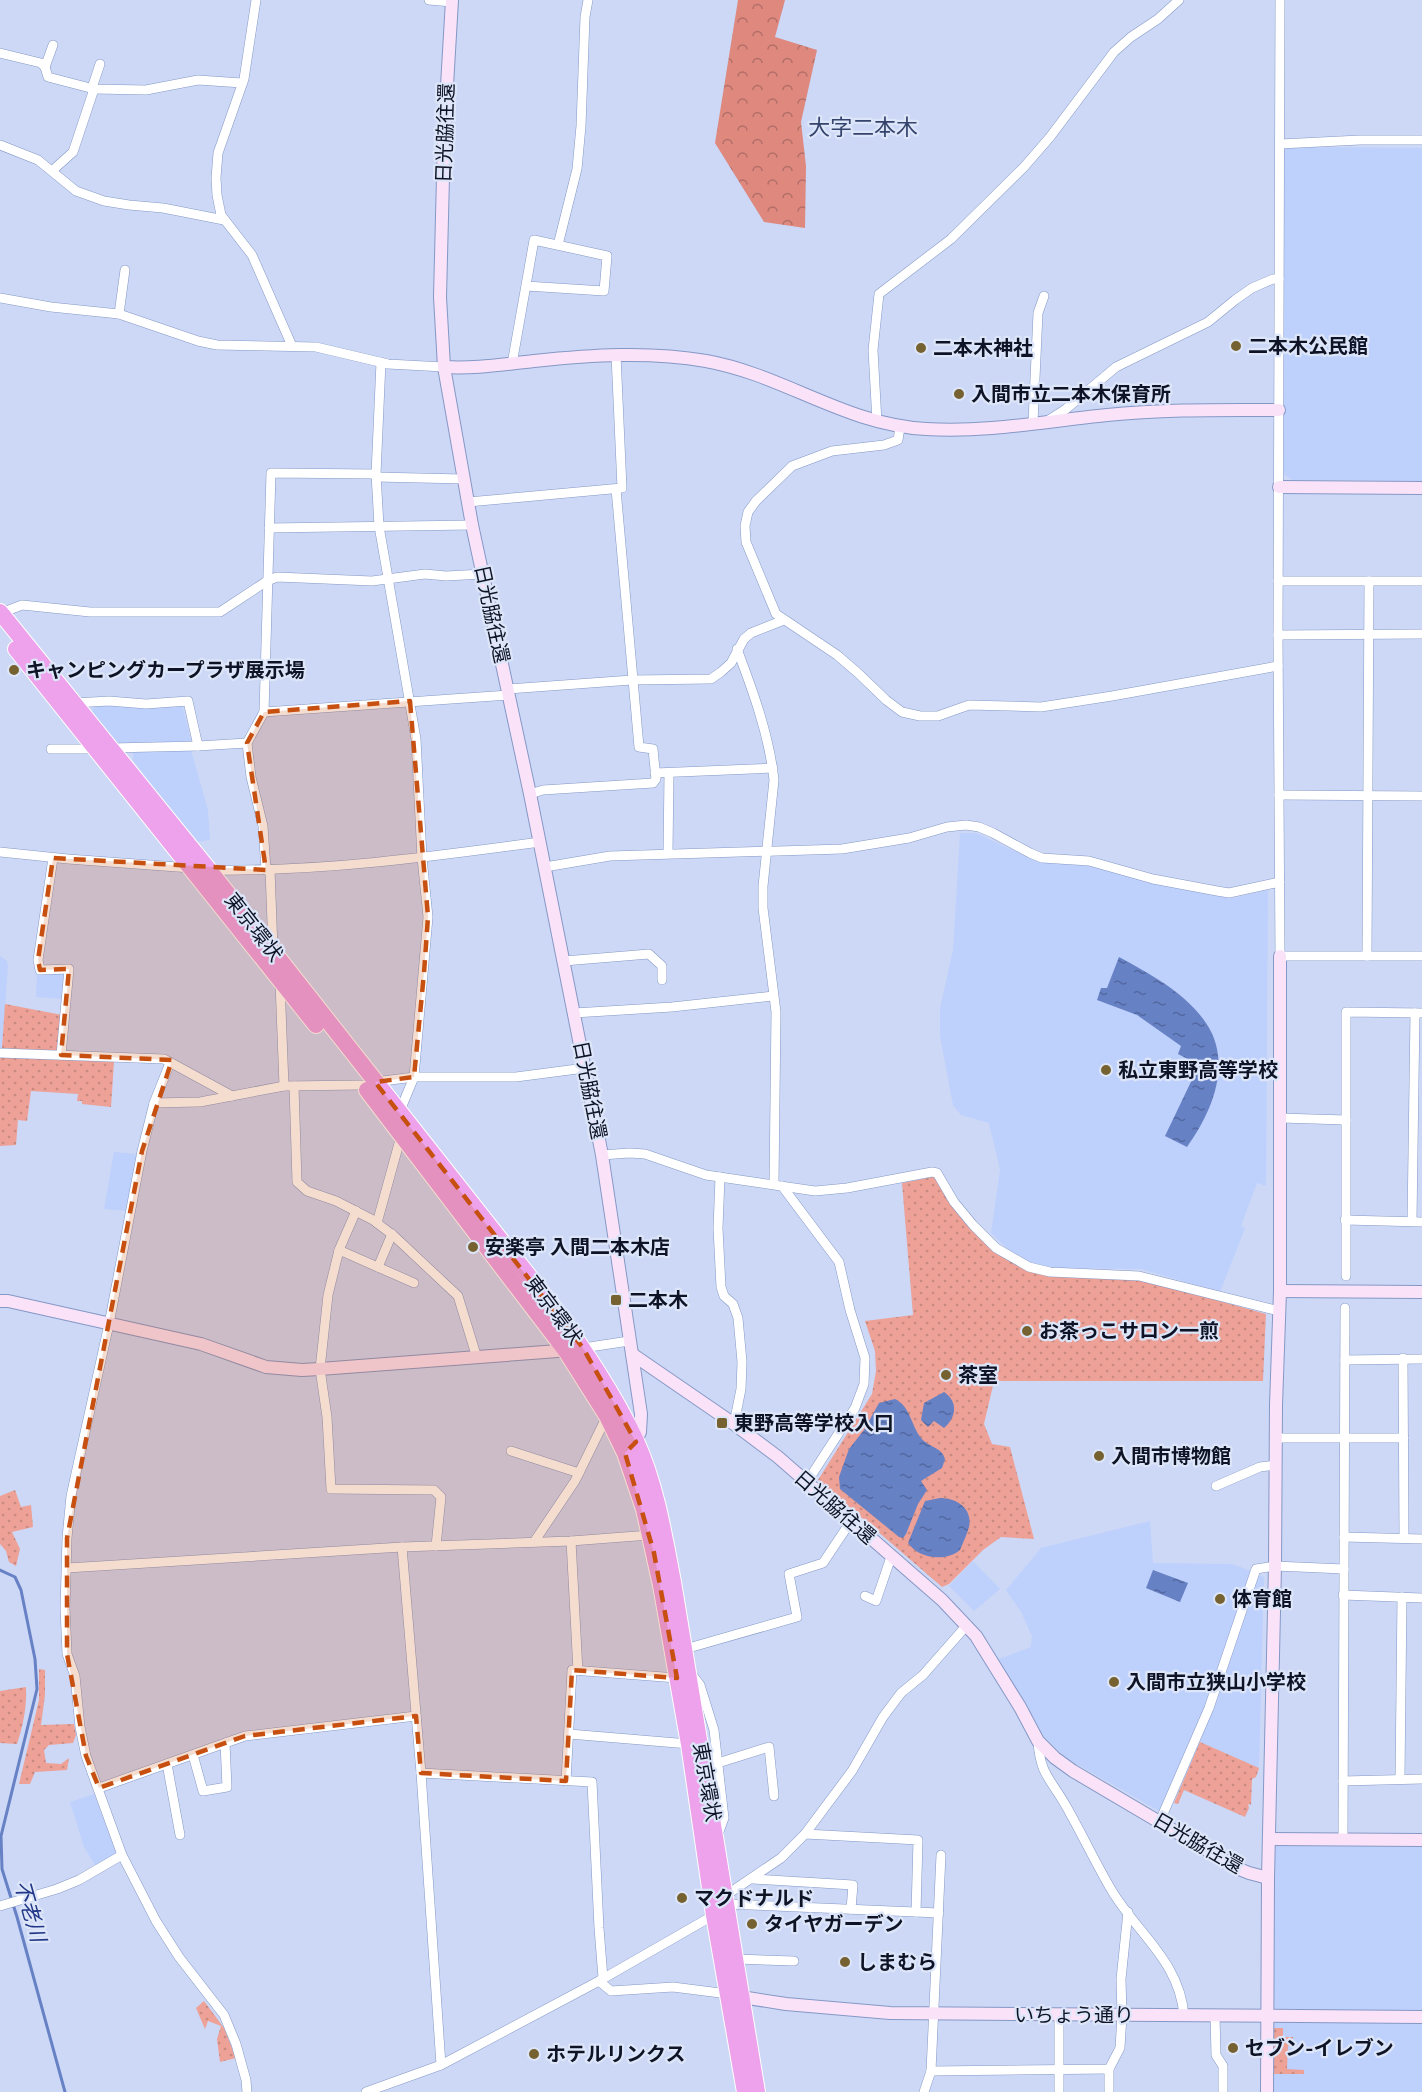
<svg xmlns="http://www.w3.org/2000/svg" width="1422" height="2092" font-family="'Space Grotesk','Noto Sans JP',sans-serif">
<defs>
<pattern id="grass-dots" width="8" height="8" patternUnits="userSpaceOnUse" patternTransform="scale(1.5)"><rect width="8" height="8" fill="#eda197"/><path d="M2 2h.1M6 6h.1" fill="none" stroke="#ca8a82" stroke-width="1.8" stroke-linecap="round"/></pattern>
<pattern id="forest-crowns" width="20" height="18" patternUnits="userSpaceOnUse" patternTransform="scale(1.5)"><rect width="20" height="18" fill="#de887e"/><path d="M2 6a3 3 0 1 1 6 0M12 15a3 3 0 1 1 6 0" fill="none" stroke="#b26e67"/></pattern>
<pattern id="water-ripples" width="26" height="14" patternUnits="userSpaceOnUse" patternTransform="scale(1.5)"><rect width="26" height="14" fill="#6781c5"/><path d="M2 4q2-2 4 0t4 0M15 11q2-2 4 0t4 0" fill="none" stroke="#5368a0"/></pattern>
</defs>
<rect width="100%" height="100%" fill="#ccd8f6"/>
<g fill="#bed0fc">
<path d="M 1284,147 L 1422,148 L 1422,481 L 1292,480 L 1284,474 Z"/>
<path d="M 109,703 L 182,705 L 192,744 L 118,745 L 92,713 L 93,706 Z"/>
<path d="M 133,749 L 191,750 L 208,810 L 210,840 L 195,842 L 150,785 L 151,784 L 133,760 Z"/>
<path d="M 960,833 L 976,833 L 1038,862 L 1090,866 L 1149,882 L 1219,896 L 1233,898 L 1268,890 L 1266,1186 L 1257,1183 L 1241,1226 L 1245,1228 L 1220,1292 L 1141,1269 L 1059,1268 L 1037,1265 L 1014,1255 L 991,1233 L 1000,1170 L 989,1123 L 961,1115 L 953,1105 L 940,1036 L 940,1008 L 953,950 Z"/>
<path d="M 0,956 L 7,961 L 8,966 L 2,1048 L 0,1048 Z"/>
<path d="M 37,973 L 64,973 L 62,999 L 36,997 Z"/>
<path d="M 114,1152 L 136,1154 L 137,1156 L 127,1211 L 104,1209 Z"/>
<path d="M 1150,1521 L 1153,1563 L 1232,1564 L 1251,1571 L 1207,1706 L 1161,1812 L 1066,1758 L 1043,1736 L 999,1659 L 1031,1647 L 1032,1636 L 1021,1612 L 1006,1590 L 1041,1548 Z"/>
<path d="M 973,1561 L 1000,1589 L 974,1611 L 949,1586 Z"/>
<path d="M 1258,1575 L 1264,1577 L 1259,1768 L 1200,1742 Z"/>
<path d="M 94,1794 L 116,1853 L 115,1857 L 95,1865 L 84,1847 L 70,1802 Z"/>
<path d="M 1274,1846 L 1422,1847 L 1422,2092 L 1274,2092 Z"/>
</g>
<g fill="url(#grass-dots)">
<path d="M 5,1004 L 62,1015 L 59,1048 L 55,1052 L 2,1048 Z"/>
<path d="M 0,1057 L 114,1062 L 111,1107 L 82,1104 L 82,1101 L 77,1101 L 78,1094 L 31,1091 L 27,1121 L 18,1120 L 16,1145 L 0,1146 Z"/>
<path d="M 937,1176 L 972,1228 L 1029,1269 L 1138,1278 L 1266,1314 L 1263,1381 L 994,1381 L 984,1424 L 992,1444 L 1010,1447 L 1034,1539 L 1001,1537 L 983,1550 L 949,1584 L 942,1587 L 818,1480 L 872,1394 L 876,1371 L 875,1351 L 865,1321 L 913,1315 L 902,1183 Z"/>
<path d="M 15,1490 L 21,1507 L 31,1505 L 33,1527 L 12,1532 L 20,1549 L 16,1566 L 9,1562 L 6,1551 L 0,1544 L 0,1496 Z"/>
<path d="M 39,1669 L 45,1670 L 45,1695 L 41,1725 L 74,1724 L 76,1735 L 73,1743 L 49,1745 L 44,1750 L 46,1763 L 61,1764 L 69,1758 L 67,1770 L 35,1772 L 30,1784 L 19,1784 L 39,1700 Z"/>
<path d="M 26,1687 C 27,1707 23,1725 17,1744 L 0,1743 L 0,1691 Z"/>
<path d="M 1200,1742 L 1259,1768 L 1256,1777 L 1252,1779 L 1251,1805 L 1248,1804 L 1249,1808 L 1245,1817 L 1184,1790 L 1178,1804 L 1174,1803 Z"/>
<path d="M 204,2001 L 224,2028 L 236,2058 L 220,2062 L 217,2039 L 221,2026 L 208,2021 L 205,2029 L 196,2008 Z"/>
<path d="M 1273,2028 L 1283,2028 L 1283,2037 L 1293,2037 L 1293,2046 L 1288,2046 L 1287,2069 L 1304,2070 L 1304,2074 L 1272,2074 Z"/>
</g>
<path fill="url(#forest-crowns)" d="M 738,0 L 785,0 L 775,37 L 817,50 L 801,122 L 806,166 L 805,228 L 764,222 L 715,143 Z"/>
<g fill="url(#water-ripples)">
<path d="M 1119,957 C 1150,974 1186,993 1206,1023 C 1233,1063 1212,1112 1187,1147 L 1165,1136 L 1199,1065 L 1178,1054 L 1181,1046 L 1137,1015 L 1097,1000 L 1101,988 L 1107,988 Z"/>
<path d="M 944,1392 C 959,1402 956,1418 944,1428 L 934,1421 L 928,1427 L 921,1420 L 924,1403 Z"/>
<path d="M 895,1399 C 910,1406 911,1425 921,1438 C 928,1447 942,1447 945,1459 L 942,1468 L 921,1481 L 927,1490 L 918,1504 L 906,1534 L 903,1538 L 899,1537 L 840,1489 L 839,1477 L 849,1449 L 864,1430 L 879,1403 Z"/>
<path d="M 940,1498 C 956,1498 973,1508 969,1527 C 967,1535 963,1542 960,1550 C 946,1562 919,1559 908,1543 L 925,1501 Z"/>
<path d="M 1153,1570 L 1188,1583 L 1180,1602 L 1146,1588 Z"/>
</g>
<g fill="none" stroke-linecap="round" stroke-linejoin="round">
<path stroke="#6781c5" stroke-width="3" d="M 0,1570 L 15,1577 L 21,1590 L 35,1659 L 37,1689 L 1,1836 L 2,1869 L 17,1917 L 65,2092"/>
<g stroke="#8598c5" stroke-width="10">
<g id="street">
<path d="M 256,0 L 244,79 L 218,153 L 216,178 L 217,195 L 221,215 L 252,255 L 292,346"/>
<path d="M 429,0 L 452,2"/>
<path d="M 1280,0 L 1278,635 L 1280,956 L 1422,956"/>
<path d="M 0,53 L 41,63 L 45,67 L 48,77 L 94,89 L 146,90 L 198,80 L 242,83"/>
<path d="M 45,67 L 53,45"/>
<path d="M 92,88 L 100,64"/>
<path d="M 1280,144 L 1360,140 L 1422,140"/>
<path d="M 0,145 L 38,160 L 76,191 L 104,201 L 129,205 L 163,208 L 224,220"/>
<path d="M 53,170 L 73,152 L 94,89"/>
<path d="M 558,245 L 577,169 L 581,126 L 585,17 L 588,0"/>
<path d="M 0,298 L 51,307 L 119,314 L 198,341 L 217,345 L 316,347 L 388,364 L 444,367"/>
<path d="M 119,314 L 125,270"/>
<path d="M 381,362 L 376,474 L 379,526 L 416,739 L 422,858 L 428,917 L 414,1077 L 399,1113"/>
<path d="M 512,364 L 534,240 L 607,256 L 604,291 L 526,286"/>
<path d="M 1047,421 L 1066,409 L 1116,367 L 1208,322 L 1235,300 L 1252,288 L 1273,279 L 1279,279"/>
<path d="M 877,422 L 873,350 L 879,294 L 951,239 L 1024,167 L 1050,137 L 1114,52 L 1131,37 L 1158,19 L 1179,0"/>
<path d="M 1033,422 L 1038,313 L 1044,296"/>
<path d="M 900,427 L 898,440 L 884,445 L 832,451 L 792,466 L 756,501 L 748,512 L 745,526 L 746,542 L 776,614 L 837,655 L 858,673 L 886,700 L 902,712 L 920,716 L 938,716 L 969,705 L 1041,707 L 1112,696 L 1278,666"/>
<path d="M 376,477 L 463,479"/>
<path d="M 468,502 L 622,488 L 616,355"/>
<path d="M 269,528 L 472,525"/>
<path d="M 1278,581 L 1422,581"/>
<path d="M 1,613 L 22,605 L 90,612 L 220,612 L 267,581 L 277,577 L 372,581 L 425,574 L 446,576 L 483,574"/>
<path d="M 1278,635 L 1422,634"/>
<path d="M 737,649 C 753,691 769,735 774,780 L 763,886 L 763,908 L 776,1012 L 774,1184"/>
<path d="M 508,689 L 632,680 L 711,679 L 721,672 L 731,663 L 744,639 L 751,633 L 784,620"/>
<path d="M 75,703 L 109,701 L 146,704 L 188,701 L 198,746 L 247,743"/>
<path d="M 264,712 L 509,695"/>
<path d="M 111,748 L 198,746"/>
<path d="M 51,749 L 96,749"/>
<path d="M 655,773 L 773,768"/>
<path d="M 530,794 L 543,790 L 653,783 L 656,779 L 653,749 L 639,747 L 616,489"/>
<path d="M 1279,795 L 1422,796"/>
<path d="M 0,852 L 68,859 L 191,868"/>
<path d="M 668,853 L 669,773"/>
<path d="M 53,858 L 38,960 L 40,970 L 69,969 L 61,1055"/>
<path d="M 545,867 L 610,856 L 842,849 L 909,838 L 947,827 L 966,825 L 979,827 L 993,833 L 1030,853 L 1042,858 L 1089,861 L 1153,879 L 1217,891 L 1229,893 L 1280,882"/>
<path d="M 208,870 C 319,872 430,857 540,842"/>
<path d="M 266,870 L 263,826 L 251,777 L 247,743 L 264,712 L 271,473 L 376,474"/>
<path d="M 270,870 L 273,949"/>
<path d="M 1367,956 L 1369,581"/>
<path d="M 564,961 L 649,954 L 662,966 L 662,980"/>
<path d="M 280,982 L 284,1086"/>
<path d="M 574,1013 L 672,1007 L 773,996"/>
<path d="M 0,1053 L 164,1059 L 232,1096"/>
<path d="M 170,1063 L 154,1103 L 142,1151 L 109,1324 L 71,1496 L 67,1538 L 65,1608 L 67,1654 L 75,1676 L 80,1727 L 86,1756 L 122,1855 L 156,1921 L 179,1957 L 224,2015 L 236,2044 L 246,2080 L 247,2092"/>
<path d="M 375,1082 L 414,1077 L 516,1077 L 585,1068"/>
<path d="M 294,1086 L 297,1182 L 307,1191 L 336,1201 L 373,1220 L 394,1236 L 458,1296 L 477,1358"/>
<path d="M 154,1103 L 200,1102 L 284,1086 L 363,1085"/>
<path d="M 1280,1118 L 1346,1120"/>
<path d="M 602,1155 L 629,1153 L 645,1154 L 706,1175 L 815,1191 L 847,1188 L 932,1172 L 937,1173 L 954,1202 L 973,1225 L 996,1248 L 1029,1267 L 1050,1272 L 1139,1276 L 1279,1311"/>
<path d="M 720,1177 L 718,1228 L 721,1287 L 724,1296 L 733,1304 L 738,1318 L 742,1362 L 741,1389 L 734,1424"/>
<path d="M 782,1186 L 839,1262 L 850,1310 L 865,1358 L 864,1384 L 855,1408 L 807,1482"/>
<path d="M 356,1211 L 339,1250 L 328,1295 L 320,1369 L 327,1417 L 331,1489 L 434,1490 L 441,1497 L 436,1546"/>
<path d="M 1345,1220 L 1422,1222"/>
<path d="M 1412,1221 L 1415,1013"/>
<path d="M 377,1223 L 401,1136"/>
<path d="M 339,1250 L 414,1283"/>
<path d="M 378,1267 L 392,1234"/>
<path d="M 1346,1276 L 1346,1012 L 1422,1013"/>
<path d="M 583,1348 L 629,1341"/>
<path d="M 1403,1358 L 1404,1538"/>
<path d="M 1345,1360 L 1422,1359"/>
<path d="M 1276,1438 L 1404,1438"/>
<path d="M 511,1451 L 579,1473"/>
<path d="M 1216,1486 L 1260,1467 L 1276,1465"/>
<path d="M 1344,1537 L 1422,1539"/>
<path d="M 571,1541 L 578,1671"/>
<path d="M 534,1542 L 575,1481 L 607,1416"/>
<path d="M 402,1547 L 421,1773 L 441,2065"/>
<path d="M 67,1568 L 402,1547 L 571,1541 L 650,1535"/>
<path d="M 1343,1595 L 1422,1598"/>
<path d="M 865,1596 L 876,1601 L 891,1557"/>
<path d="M 685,1649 L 797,1617 L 789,1574 L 823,1563 L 851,1521"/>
<path d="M 690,1672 L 700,1685 L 714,1730 L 724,1818 L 717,1837"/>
<path d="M 569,1734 L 689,1744"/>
<path d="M 1038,1741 C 1040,1775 1051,1779 1066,1806 C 1082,1834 1096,1864 1112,1891 C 1138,1934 1180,1962 1184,2016"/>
<path d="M 193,1755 L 203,1791 L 227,1787 L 225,1743"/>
<path d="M 718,1763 L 769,1747 L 774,1796"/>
<path d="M 167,1764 L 180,1835"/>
<path d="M 421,1773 L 592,1782 L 599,1928 L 603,1978"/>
<path d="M 1400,1778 L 1402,1597"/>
<path d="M 566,1781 L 572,1670 L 677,1678"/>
<path d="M 1343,1781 L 1422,1779"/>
<path d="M 99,1788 L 245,1736 L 416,1716"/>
<path d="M 1160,1821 L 1209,1708 L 1256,1569 L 1275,1566 L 1344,1569"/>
<path d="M 805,1834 L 918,1840 L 916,1912"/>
<path d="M 1343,1840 L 1345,1308"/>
<path d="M 753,1879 L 853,1885 L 851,1909"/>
<path d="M 725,1896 L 781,1858 L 805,1834 L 852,1771 L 883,1717 L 901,1693 L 923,1675 L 967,1625"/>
<path d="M 726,1904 L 939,1913"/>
<path d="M 0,1906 L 57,1889 L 79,1880 L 122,1855"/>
<path d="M 736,1959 L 794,1961"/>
<path d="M 599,1981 L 611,1991 L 673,1987 L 728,1994"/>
<path d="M 1059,2015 L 1059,2092"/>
<path d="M 1215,2015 L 1216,2055 L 1223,2066 L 1223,2092"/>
<path d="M 1109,2069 L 1109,2092"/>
<path d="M 931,2071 L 1109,2069 L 1120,2048 L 1122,2015 L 1121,1979 L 1128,1912"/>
<path d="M 366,2092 L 441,2065 L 599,1981 L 714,1915"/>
<path d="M 924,2092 L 931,2071 L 941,1855"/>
</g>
</g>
<g stroke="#8598c5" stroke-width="14">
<g id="secondary">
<path d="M 452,0 L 444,137 L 440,297 L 444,367 L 472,525 L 530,794 L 602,1155 L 641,1414 L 640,1432 L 634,1444"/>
<path d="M 444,367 C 475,369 504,364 534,361 C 591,355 649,351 706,361 C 784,375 846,425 926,429 C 986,433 1047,421 1107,415 C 1164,409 1222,410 1279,410"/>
<path d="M 1279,487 L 1422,488"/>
<path d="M 1280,1291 L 1422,1292"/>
<path d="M 0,1301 L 8,1301 L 201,1344 L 266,1367 L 302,1370 L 320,1369 L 571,1350"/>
<path d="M 632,1354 L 734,1424 L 778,1457 L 942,1600 L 976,1636 L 1020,1707 L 1038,1741 L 1055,1758 L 1073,1771 L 1239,1869 L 1249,1873 L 1268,1878"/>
<path d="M 1269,1839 L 1422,1840"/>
<path d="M 735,1996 L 786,2004 L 890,2013 L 1422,2017"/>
<path d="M 1267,2092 L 1268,1878 L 1275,1566 L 1276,1405 L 1280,1291 L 1280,956"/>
</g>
</g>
<g stroke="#fff" stroke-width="18">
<g id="highway">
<path d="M 0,612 L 209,870 L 554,1308 C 584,1350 614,1394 636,1441 C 656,1485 664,1535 673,1582 L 757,2092"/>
<path d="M 16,649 L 316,1025"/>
<path d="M 367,1090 L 566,1351 L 607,1416 L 625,1453 L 644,1509 L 661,1585 L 689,1744 L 714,1915 L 745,2092"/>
</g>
</g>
<use href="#street" stroke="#fff" stroke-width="9"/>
<use href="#secondary" stroke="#fae3f9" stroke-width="12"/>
<use href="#highway" stroke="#eda2eb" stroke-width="16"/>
</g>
<path fill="#c74f10" fill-opacity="0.2" stroke="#c74f10" stroke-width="4.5" stroke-dasharray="12 8" stroke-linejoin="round" d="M 410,701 L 428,917 L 424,973 L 414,1077 L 375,1082 L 583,1348 L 636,1442 L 625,1453 L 654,1553 L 677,1678 L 572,1670 L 566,1781 L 421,1773 L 416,1716 L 245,1736 L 99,1788 L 86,1756 L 67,1654 L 67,1538 L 142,1151 L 172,1060 L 61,1055 L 69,969 L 40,970 L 38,960 L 53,858 L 266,870 L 247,743 L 264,712 Z"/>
<g fill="#766231" stroke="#dde6f9" stroke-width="2">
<circle cx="1236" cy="346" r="6"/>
<circle cx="921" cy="348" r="6"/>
<circle cx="959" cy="394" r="6"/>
<circle cx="14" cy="670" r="6"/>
<circle cx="1106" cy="1070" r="6"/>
<circle cx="473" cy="1247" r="6"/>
<rect x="610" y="1294" width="12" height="12" rx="3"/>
<circle cx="1027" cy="1331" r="6"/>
<circle cx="946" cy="1375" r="6"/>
<rect x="716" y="1417" width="12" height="12" rx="3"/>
<circle cx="1099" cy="1456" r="6"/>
<circle cx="1220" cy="1599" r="6"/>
<circle cx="1114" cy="1682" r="6"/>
<circle cx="682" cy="1898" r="6"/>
<circle cx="752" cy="1924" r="6"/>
<circle cx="845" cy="1962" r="6"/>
<circle cx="1233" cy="2048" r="6"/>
<circle cx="534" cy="2054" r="6"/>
</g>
<g text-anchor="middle" stroke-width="4.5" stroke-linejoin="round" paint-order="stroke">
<g font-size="20" fill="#0e1425" stroke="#dde6f9">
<text transform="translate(445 133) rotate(-88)" y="7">日光脇往還</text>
<text transform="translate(492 614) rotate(78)" y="7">日光脇往還</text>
<text transform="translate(254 927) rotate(52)" y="7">東京環状</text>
<text transform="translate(590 1090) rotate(79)" y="7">日光脇往還</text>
<text transform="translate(554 1310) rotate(53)" y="7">東京環状</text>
<text transform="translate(835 1507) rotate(41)" y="7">日光脇往還</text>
<text transform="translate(707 1782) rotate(80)" y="7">東京環状</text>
<text transform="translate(1198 1843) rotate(30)" y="7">日光脇往還</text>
<text x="1074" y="2022">いちょう通り</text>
</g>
<g font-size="20" font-weight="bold" fill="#0e1425" stroke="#dde6f9" text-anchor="start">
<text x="1248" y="353">二本木公民館</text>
<text x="933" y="355">二本木神社</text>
<text x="971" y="401">入間市立二本木保育所</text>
<text x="26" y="677">キャンピングカープラザ展示場</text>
<text x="1118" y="1077">私立東野高等学校</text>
<text x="485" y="1254">安楽亭 入間二本木店</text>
<text x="628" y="1307">二本木</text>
<text x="1039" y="1338">お茶っこサロン一煎</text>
<text x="958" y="1382">茶室</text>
<text x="734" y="1430">東野高等学校入口</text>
<text x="1111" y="1463">入間市博物館</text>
<text x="1232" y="1606">体育館</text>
<text x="1126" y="1689">入間市立狭山小学校</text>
<text x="694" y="1905">マクドナルド</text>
<text x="764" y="1931">タイヤガーデン</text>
<text x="857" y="1969">しまむら</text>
<text x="1245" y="2055">セブン-イレブン</text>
<text x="546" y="2061">ホテルリンクス</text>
</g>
<g font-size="21" font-style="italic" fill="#213787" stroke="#dde6f9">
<text transform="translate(30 1911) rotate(74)" y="7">不老川</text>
</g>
<g font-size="22" fill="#35446c" stroke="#dde6f9">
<text x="863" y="135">大字二本木</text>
</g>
</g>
</svg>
